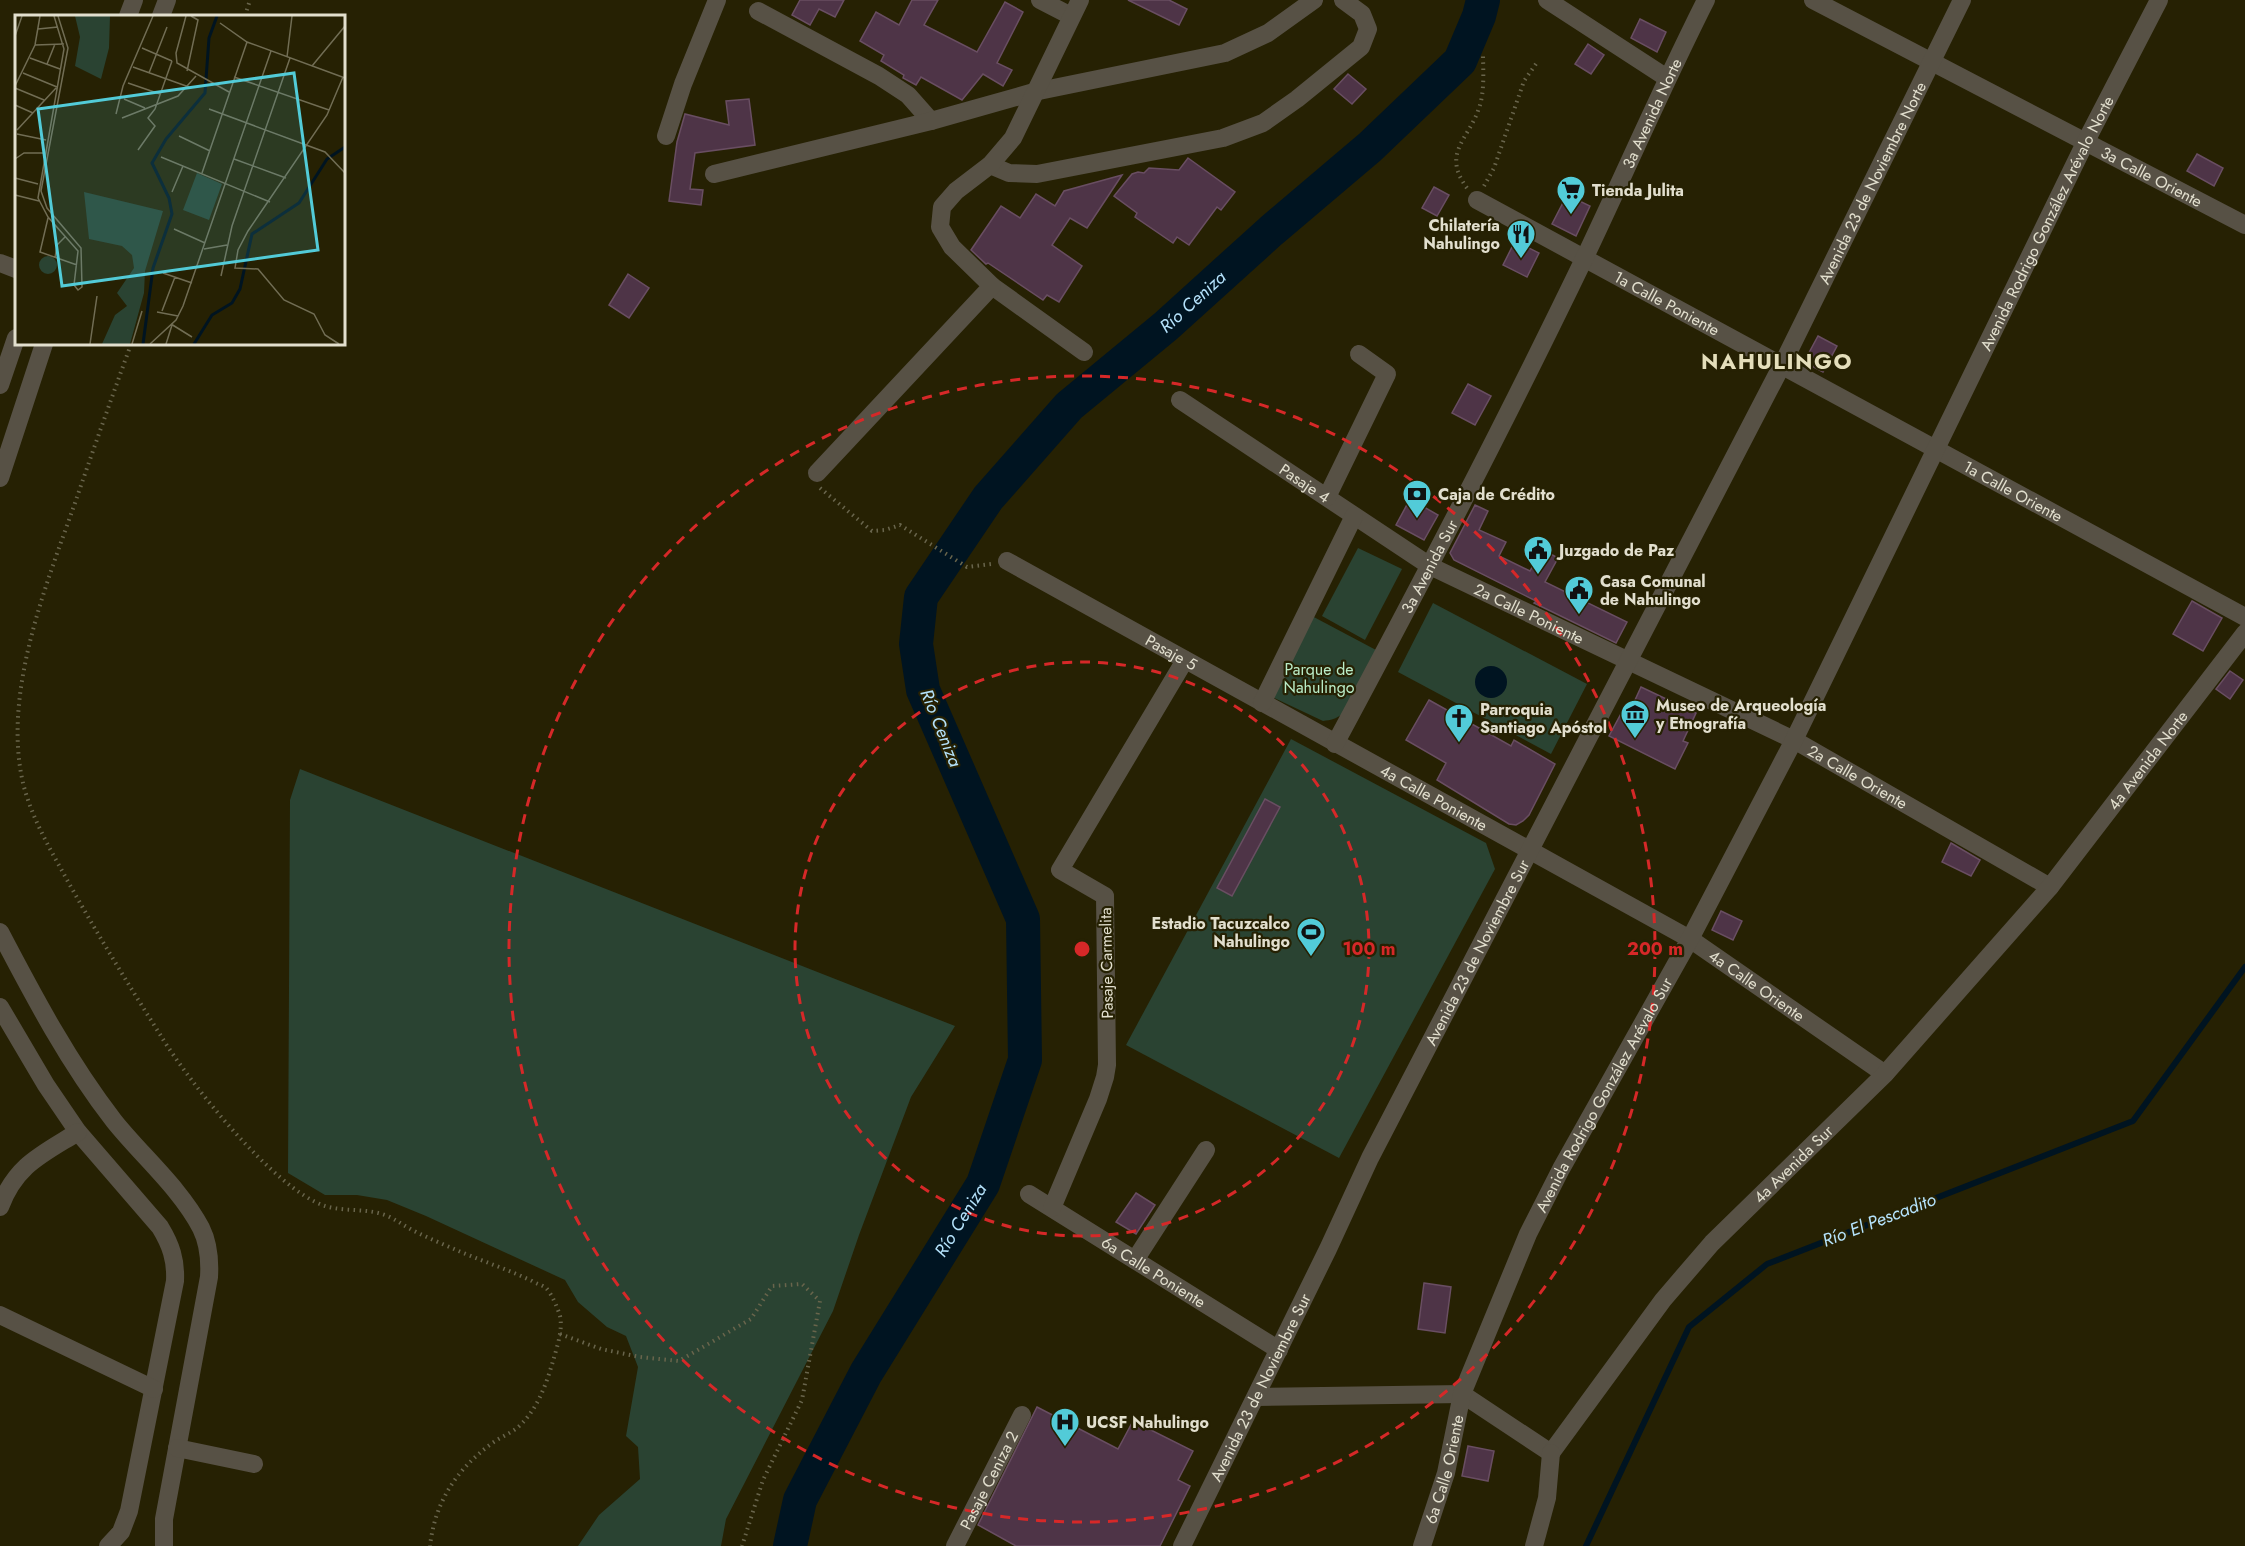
<svg xmlns="http://www.w3.org/2000/svg" width="2245" height="1546" font-family="Jost,sans-serif">
<rect width="100%" height="100%" fill="#262103"/>
<g fill="#2a4332">
<path d="M 1358,548 L 1402,569 L 1365,640 L 1322,616 Z"/>
<path d="M 1433,603 L 1587,684 L 1551,754 L 1398,672 Z"/>
<path d="M 1310,615 L 1376,650 L 1342,714 C 1336,719 1331,720 1323,721 L 1270,696 Z"/>
<path d="M 1291,739 L 1486,843 L 1495,869 L 1339,1158 L 1126,1045 Z"/>
<path d="M 300,769 L 955,1026 L 911,1097 L 859,1235 L 833,1311 L 726,1519 L 721,1546 L 578,1546 L 599,1515 L 640,1479 L 638,1447 L 626,1436 L 638,1367 L 626,1336 L 607,1327 L 578,1302 L 565,1280 L 426,1216 L 387,1200 L 357,1195 L 325,1195 L 288,1173 L 290,800 Z"/>
</g>
<circle fill="#001421" cx="1491" cy="682" r="16"/>
<g fill="none" stroke-linecap="round" stroke-linejoin="round">
<path stroke="#001421" stroke-width="6" d="M 1586,1546 L 1689,1327 L 1767,1264 L 2133,1121 L 2245,967"/>
<path stroke="#001421" stroke-width="34" id="s1" d="M 790,1546 L 800,1500 L 866,1373 L 983,1184 L 1025,1060 L 1023,919 L 923,690 L 916,644 L 921,597 L 988,498 L 1069,406 L 1166,326 L 1271,231 L 1370,147 L 1460,61 L 1479,16 L 1483,0"/>
</g>
<g fill="#4e3447" stroke="#694e62" stroke-width="1.5">
<path d="M 800,0 L 844,0 L 835,17 L 819,9 L 810,25 L 792,15 Z"/>
<path d="M 912,0 L 938,0 L 924,25 L 977,52 L 1005,2 L 1023,12 L 997,63 L 1012,70 L 1003,86 L 983,74 L 962,100 L 921,77 L 916,85 L 903,78 L 904,75 L 881,61 L 884,55 L 860,41 L 876,12 L 899,25 Z"/>
<path d="M 1128,0 L 1169,0 L 1187,9 L 1179,25 Z"/>
<path d="M 1640,19 L 1666,32 L 1657,52 L 1631,38 Z"/>
<path d="M 1588,44 L 1604,55 L 1591,74 L 1575,64 Z"/>
<path d="M 1348,74 L 1366,89 L 1352,104 L 1334,89 Z"/>
<path d="M 749,99 L 755,145 L 695,153 L 690,189 L 703,190 L 701,205 L 669,201 L 677,142 L 685,114 L 729,125 L 726,101 Z"/>
<path d="M 2197,154 L 2223,168 L 2214,186 L 2187,171 Z"/>
<path d="M 1188,158 L 1235,192 L 1221,210 L 1217,207 L 1189,245 L 1177,237 L 1173,243 L 1135,217 L 1137,213 L 1114,196 L 1132,174 L 1138,172 L 1144,173 L 1149,168 L 1179,170 Z"/>
<path d="M 1122,175 L 1087,228 L 1070,218 L 1052,245 L 1082,266 L 1059,302 L 1047,295 L 1043,300 L 988,263 L 986,264 L 971,250 L 1001,206 L 1020,218 L 1036,194 L 1055,206 L 1064,191 Z"/>
<path d="M 1434,187 L 1449,195 L 1437,216 L 1422,208 Z"/>
<path d="M 1567,195 L 1590,206 L 1576,236 L 1552,224 Z"/>
<path d="M 1515,241 L 1539,253 L 1527,277 L 1503,265 Z"/>
<path d="M 628,274 L 649,288 L 629,318 L 609,305 Z"/>
<path d="M 1818,336 L 1837,346 L 1823,372 L 1804,362 Z"/>
<path d="M 1468,384 L 1491,396 L 1475,425 L 1452,413 Z"/>
<path d="M 1410,499 L 1438,515 L 1424,540 L 1396,525 Z"/>
<path d="M 1475,505 L 1488,511 L 1479,530 L 1506,542 L 1499,556 L 1530,571 L 1542,549 L 1558,558 L 1545,582 L 1627,622 L 1616,643 L 1534,603 L 1536,601 L 1454,560 L 1450,553 Z"/>
<path d="M 2192,601 L 2222,618 L 2203,651 L 2173,634 Z"/>
<path d="M 2230,671 L 2243,680 L 2230,699 L 2216,689 Z"/>
<path d="M 1641,687 L 1696,713 L 1683,741 L 1688,743 L 1675,769 L 1609,736 L 1623,710 L 1629,713 Z"/>
<path d="M 1429,700 L 1511,746 L 1514,740 L 1555,764 L 1529,815 L 1523,821 L 1516,825 L 1509,824 L 1437,780 L 1446,763 L 1406,740 Z"/>
<path d="M 1265,799 L 1280,807 L 1232,896 L 1217,888 Z"/>
<path d="M 1951,843 L 1980,860 L 1971,876 L 1942,862 Z"/>
<path d="M 1721,911 L 1742,921 L 1733,940 L 1712,930 Z"/>
<path d="M 1136,1193 L 1155,1205 L 1136,1234 L 1116,1222 Z"/>
<path d="M 1424,1283 L 1451,1287 L 1445,1333 L 1418,1329 Z"/>
<path d="M 1037,1407 L 1118,1449 L 1133,1421 L 1193,1451 L 1178,1480 L 1190,1486 L 1160,1546 L 1016,1546 L 978,1525 Z"/>
<path d="M 1468,1446 L 1494,1451 L 1488,1481 L 1462,1476 Z"/>
</g>
<g fill="none" stroke-linecap="round" stroke-linejoin="round">
<g stroke="#69654c" stroke-width="4" stroke-dasharray="1.5 4.5" stroke-linecap="butt">
<path d="M 245,16 L 250,0"/>
<path d="M 1484,186 L 1494,168 L 1524,81 L 1538,61"/>
<path d="M 1467,188 C 1441,153 1469,139 1479,108 C 1485,91 1483,70 1483,52"/>
<path d="M 131,344 C 112,397 93,450 75,503 C 45,588 1,697 24,787 C 33,820 50,849 66,878 C 96,932 128,984 161,1036 C 189,1082 274,1189 325,1206 C 345,1212 366,1208 385,1215 C 395,1219 403,1225 412,1230 C 428,1238 445,1245 461,1252 C 485,1262 509,1270 532,1281 C 537,1284 542,1285 546,1288 C 552,1294 558,1309 560,1316 C 563,1330 557,1347 553,1361 C 546,1385 537,1411 517,1428 C 509,1434 499,1438 491,1444 C 456,1470 435,1502 430,1546"/>
<path d="M 820,488 L 872,531 L 885,530 L 900,525 L 967,567 L 991,564"/>
<path d="M 560,1334 L 601,1349 L 640,1357 L 679,1361 L 751,1319 L 772,1286 L 802,1284 L 820,1301 L 802,1400 L 763,1480 L 742,1546"/>
</g>
<g stroke="#575145" stroke-width="18">
<path d="M 1040,0 L 1071,16"/>
<path d="M 1547,0 L 1667,78"/>
<path id="s2" d="M 1813,0 L 2245,225"/>
<path d="M 758,11 L 879,76 L 908,95 L 931,121"/>
<path d="M 128,16 L 134,0"/>
<path d="M 161,16 L 167,0"/>
<path d="M 666,136 L 683,84 L 717,0"/>
<path d="M 990,165 L 1009,173 L 1037,174 L 1223,138 L 1263,123 L 1297,99 L 1361,47 L 1368,29 L 1362,14 L 1343,0"/>
<path d="M 714,174 L 931,121 L 1034,92 L 1225,53 L 1268,33 L 1314,0"/>
<path id="s3" d="M 1477,200 L 2245,617"/>
<path d="M 0,263 L 16,269"/>
<path d="M 992,286 L 1084,352"/>
<path d="M 0,385 L 16,338"/>
<path id="s4" d="M 1180,400 L 1430,566 L 1794,740 L 2050,887"/>
<path d="M 817,473 L 992,286 L 952,247 L 940,227 L 942,207 L 956,191 L 990,165 L 1013,138 L 1080,0"/>
<path d="M 0,478 L 44,344"/>
<path d="M 1327,497 L 1387,374 L 1359,354"/>
<path id="s5" d="M 1007,561 L 1690,939 L 1885,1074"/>
<path d="M 1262,703 L 1354,516"/>
<path id="s6" d="M 1335,744 C 1421,584 1505,423 1584,259 C 1625,173 1663,85 1706,0"/>
<path d="M 0,932 C 34,997 69,1063 114,1121 C 142,1156 180,1188 201,1228 C 209,1244 210,1260 209,1277 L 164,1519 L 164,1546"/>
<path d="M 0,1007 L 46,1085 L 78,1132 L 160,1227 C 171,1245 176,1260 175,1281 L 129,1511 L 121,1532 L 108,1546"/>
<path id="s7" d="M 1029,1194 L 1279,1350"/>
<path d="M 0,1207 C 16,1165 41,1155 78,1132"/>
<path d="M 1052,1208 L 1098,1099 L 1105,1077 L 1107,1065 L 1105,896 L 1060,870 L 1185,660"/>
<path d="M 1135,1260 L 1206,1150"/>
<path d="M 0,1315 L 154,1389"/>
<path d="M 1462,1394 L 1551,1453"/>
<path d="M 1256,1397 L 1462,1394"/>
<path d="M 177,1448 L 254,1464"/>
<path id="s8" d="M 1551,1453 L 1663,1300 L 1712,1243 L 1885,1074 L 2050,887 L 2245,633"/>
<path id="s9" d="M 955,1546 L 1022,1415"/>
<path id="s10" d="M 1182,1546 L 1328,1249 L 1370,1158 L 1782,365 L 1962,0"/>
<path id="s11" d="M 1422,1546 L 1446,1473 L 1462,1394 L 1528,1234 L 1561,1169 L 1690,939 L 1794,740 L 2085,143 L 2159,0"/>
<path d="M 1534,1546 L 1547,1498 L 1551,1453"/>
</g>
</g>
<g fill="none" stroke="#d62828" stroke-width="3" stroke-dasharray="10 8">
<circle cx="1082" cy="949" r="287"/>
<circle cx="1082" cy="949" r="573"/>
</g>
<defs>
<g id="supermarket-pin" transform="scale(1.5)"><path d="M0 17L-7.5 6A9.5 9.5 0 1 1 7.5 6Z" fill="#52cbd8" stroke="#262103"/><path d="M-6-5.5h2.5l.6 2H6L4.5 2H-2.5L-4.4-4H-6ZM-1.5 3.2a1.3 1.3 0 1 0 .1 0ZM3 3.2a1.3 1.3 0 1 0 .1 0Z" fill="#111"/></g>
<g id="restaurant-pin" transform="scale(1.5)"><path d="M0 17L-7.5 6A9.5 9.5 0 1 1 7.5 6Z" fill="#52cbd8" stroke="#262103"/><path d="M-5-6h1v4h1v-4h1v4h1v-4h1v5L-1.5 .5V6h-2V.5L-5-1ZM5-6V6H3V1.5H1.5Q1.5-4 5-6Z" fill="#111"/></g>
<g id="bank-pin" transform="scale(1.5)"><path d="M0 17L-7.5 6A9.5 9.5 0 1 1 7.5 6Z" fill="#52cbd8" stroke="#262103"/><path d="M-6-4H6V4H-6ZM0-2.3a2.3 2.3 0 1 0 0 4.6a2.3 2.3 0 1 0 0-4.6Z" fill="#111"/></g>
<g id="civic-pin" transform="scale(1.5)"><path d="M0 17L-7.5 6A9.5 9.5 0 1 1 7.5 6Z" fill="#52cbd8" stroke="#262103"/><path d="M-.6-6.5H3V-4.5H.6V-3L4-1V1h2V6H-6V1h2V-1L-.6-3ZM-1.2 2.5V6h2.4V2.5Z" fill="#111"/></g>
<g id="museum-pin" transform="scale(1.5)"><path d="M0 17L-7.5 6A9.5 9.5 0 1 1 7.5 6Z" fill="#52cbd8" stroke="#262103"/><path d="M0-6L6-3V-2H-6V-3ZM-5-1h2V3h-2ZM-1-1h2V3h-2ZM3-1h2V3H3ZM-6 4H6V6H-6Z" fill="#111"/></g>
<g id="church-pin" transform="scale(1.5)"><path d="M0 17L-7.5 6A9.5 9.5 0 1 1 7.5 6Z" fill="#52cbd8" stroke="#262103"/><path d="M-1.2-6h2.4v3.5h3.3v2.4h-3.3V6h-2.4V-.1h-3.3v-2.4h3.3Z" fill="#111"/></g>
<g id="stadium-pin" transform="scale(1.5)"><path d="M0 17L-7.5 6A9.5 9.5 0 1 1 7.5 6Z" fill="#52cbd8" stroke="#262103"/><path d="M0-5a6.5 5 0 1 0 0 10a6.5 5 0 1 0 0-10ZM-3.5-1.8h7v3.6h-7Z" fill="#111"/></g>
<g id="hospital-pin" transform="scale(1.5)"><path d="M0 17L-7.5 6A9.5 9.5 0 1 1 7.5 6Z" fill="#52cbd8" stroke="#262103"/><path d="M-5-5h3v3.5h4V-5h3V5h-3V1.5h-4V5h-3Z" fill="#111"/></g>
</defs>
<g fill-rule="evenodd">
<use href="#supermarket-pin" x="1571" y="190"/>
<use href="#restaurant-pin" x="1521" y="234"/>
<use href="#bank-pin" x="1417" y="494"/>
<use href="#civic-pin" x="1538" y="550"/>
<use href="#civic-pin" x="1579" y="590"/>
<use href="#museum-pin" x="1635" y="714"/>
<use href="#church-pin" x="1459" y="718"/>
<use href="#stadium-pin" x="1311" y="932"/>
<use href="#hospital-pin" x="1065" y="1422"/>
</g>
<g text-anchor="middle" stroke-width="4.5" stroke-linejoin="round" paint-order="stroke">
<g font-size="16" fill="#e2dfce" stroke="#262103">
<text dy="6" stroke="none"><textPath href="#s6" startOffset="706">3a Avenida Norte</textPath></text>
<text dy="6" stroke="none"><textPath href="#s2" startOffset="382">3a Calle Oriente</textPath></text>
<text dy="6" stroke="none"><textPath href="#s10" startOffset="1528">Avenida 23 de Noviembre Norte</textPath></text>
<text dy="6" stroke="none"><textPath href="#s11" startOffset="1467">Avenida Rodrigo González Arévalo Norte</textPath></text>
<text dy="6" stroke="none"><textPath href="#s3" startOffset="216">1a Calle Poniente</textPath></text>
<text dy="6" stroke="none"><textPath href="#s4" startOffset="150">Pasaje 4</textPath></text>
<text dy="6" stroke="none"><textPath href="#s3" startOffset="610">1a Calle Oriente</textPath></text>
<text dy="6" stroke="none"><textPath href="#s6" startOffset="201">3a Avenida Sur</textPath></text>
<text dy="6" stroke="none"><textPath href="#s4" startOffset="410">2a Calle Poniente</textPath></text>
<text dy="6" stroke="none"><textPath href="#s5" startOffset="188">Pasaje 5</textPath></text>
<text dy="6" stroke="none"><textPath href="#s8" startOffset="916">4a Avenida Norte</textPath></text>
<text dy="6" stroke="none"><textPath href="#s4" startOffset="777">2a Calle Oriente</textPath></text>
<text dy="6" stroke="none"><textPath href="#s5" startOffset="488">4a Calle Poniente</textPath></text>
<text dy="6" stroke="none"><textPath href="#s10" startOffset="663">Avenida 23 de Noviembre Sur</textPath></text>
<text transform="translate(1106 963) rotate(-91)" y="6">Pasaje Carmelita</text>
<text dy="6" stroke="none"><textPath href="#s5" startOffset="862">4a Calle Oriente</textPath></text>
<text dy="6" stroke="none"><textPath href="#s11" startOffset="489">Avenida Rodrigo González Arévalo Sur</textPath></text>
<text dy="6" stroke="none"><textPath href="#s8" startOffset="378">4a Avenida Sur</textPath></text>
<text dy="6" stroke="none"><textPath href="#s7" startOffset="147">6a Calle Poniente</textPath></text>
<text dy="6" stroke="none"><textPath href="#s10" startOffset="177">Avenida 23 de Noviembre Sur</textPath></text>
<text dy="6" stroke="none"><textPath href="#s11" startOffset="80">6a Calle Oriente</textPath></text>
<text dy="6" stroke="none"><textPath href="#s9" startOffset="74">Pasaje Ceniza 2</textPath></text>
</g>
<g font-size="16" font-weight="bold" fill="#e2dfce" stroke="#262103" text-anchor="start">
<text x="1592" y="196">Tienda Julita</text>
<text x="1500" y="231" text-anchor="end">Chilatería<tspan x="1500" dy="18">Nahulingo</tspan></text>
<text x="1438" y="500">Caja de Crédito</text>
<text x="1559" y="556">Juzgado de Paz</text>
<text x="1600" y="587">Casa Comunal<tspan x="1600" dy="18">de Nahulingo</tspan></text>
<text x="1656" y="711">Museo de Arqueología<tspan x="1656" dy="18">y Etnografía</tspan></text>
<text x="1480" y="715">Parroquia<tspan x="1480" dy="18">Santiago Apóstol</tspan></text>
<text x="1290" y="929" text-anchor="end">Estadio Tacuzcalco<tspan x="1290" dy="18">Nahulingo</tspan></text>
<text x="1086" y="1428">UCSF Nahulingo</text>
</g>
<g font-size="16" fill="#baedc8" stroke="#262103">
<text x="1319" y="675">Parque de<tspan x="1319" dy="18">Nahulingo</tspan></text>
</g>
<g font-size="18" font-style="italic" fill="#b5e3fc" stroke="#262103">
<text dy="6" stroke="none"><textPath href="#s1" startOffset="1432">Río Ceniza</textPath></text>
<text transform="translate(941 728) rotate(68)" y="6">Río Ceniza</text>
<text dy="6" stroke="none"><textPath href="#s1" startOffset="370">Río Ceniza</textPath></text>
<text transform="translate(1879 1220) rotate(-21)" y="6">Río El Pescadito</text>
</g>
<g font-size="22" font-weight="bold" letter-spacing="1.5" fill="#e4debb" stroke="#262103">
<text x="1777" y="369">NAHULINGO</text>
</g>
</g>
<g transform="translate(15 15)">
<rect width="330" height="330" fill="#262103"/>
<path d="M 60,1 L 95,1 L 94,33 L 86,64 L 60,51 L 65,22 ZM 182,158 L 207,169 L 194,205 L 168,195 ZM 69,177 L 148,196 L 130,256 L 129,278 L 115,329 L 87,329 L 100,300 L 112,291 L 102,278 L 119,253 L 117,240 L 107,231 L 74,224 ZM24 250a9 9 0 1 1 18 0a9 9 0 1 1-18 0Z" fill="#2a4332"/>
<path fill="none" stroke="#001421" stroke-width="3" d="M 128,329 L 138,253 L 157,199 L 154,183 L 137,148 L 151,124 L 190,78 L 194,23 L 202,1M 179,329 L 197,300 L 217,288 L 225,274 L 237,219 L 284,188 L 312,144 L 330,132"/>
<path fill="none" stroke="#716d54" stroke-width="1.5" d="M 39,1 L 49,34 L 23,183 L 33,202 L 63,236 L 59,270 L 63,275 L 67,272 L 66,233 L 32,193 L 26,176 L 53,33 L 43,1M 171,1 L 161,38 L 162,48 L 214,77M 205,8 L 232,27 L 330,63M 23,14 L 43,12M 0,21 L 7,1M 20,30 L 49,29M 127,33 L 157,46M 272,42 L 277,1M 15,43 L 45,54M 32,49 L 40,29M 297,51 L 330,11M 118,52 L 174,72M 172,56 L 183,5 L 176,1M 8,58 L 42,72M 134,58 L 152,12M 219,62 L 314,95M 113,68 L 145,79M 0,71 L 20,30 L 25,1M 0,73 L 29,85M 109,84 L 130,93M 0,90 L 18,98M 194,94 L 310,137 L 330,158M 101,99 L 108,71 L 138,1M 107,103 L 163,81 L 181,61M 2,115 L 41,73M 2,119 L 31,125M 164,121 L 195,136M 123,135 L 140,111 L 133,103 L 140,94 L 157,46M 146,142 L 255,187M 0,144 L 9,138 L 28,138M 219,144 L 271,163M 187,158 L 232,27M 0,163 L 23,169M 157,177 L 168,151M 0,180 L 24,186M 33,203 L 25,237 L 62,250M 159,214 L 190,228M 189,234 L 212,230M 40,243 L 42,230 L 50,222M 148,258 L 177,268M 206,261 L 217,211 L 275,43M 147,296 L 160,262M 142,297 L 163,301M 156,309 L 177,322M 75,329 L 82,281M 117,329 L 127,296M 135,329 L 161,305 L 168,291 L 256,36M 151,329 L 157,310M 324,329 L 310,320 L 299,299 L 269,285 L 243,254 L 220,253 L 223,235 L 233,216 L 312,100 L 328,62"/>
<path fill="#52cbd8" fill-opacity="0.15" stroke="#52cbd8" stroke-width="3" d="M 279,58 L 303,235 L 47,271 L 23,94 Z"/>
<rect width="330" height="330" fill="none" stroke="#e2dfce" stroke-width="3"/>
</g>
<circle cx="1082" cy="949" r="9" fill="#d62828" stroke="#262103" stroke-width="3"/>
<g font-size="18" text-anchor="middle" font-weight="bold" fill="#d62828" stroke="#262103" stroke-width="4.5" stroke-linejoin="round" paint-order="stroke">
<text x="1369" y="955">100 m</text>
<text x="1655" y="955">200 m</text>
</g>
</svg>
